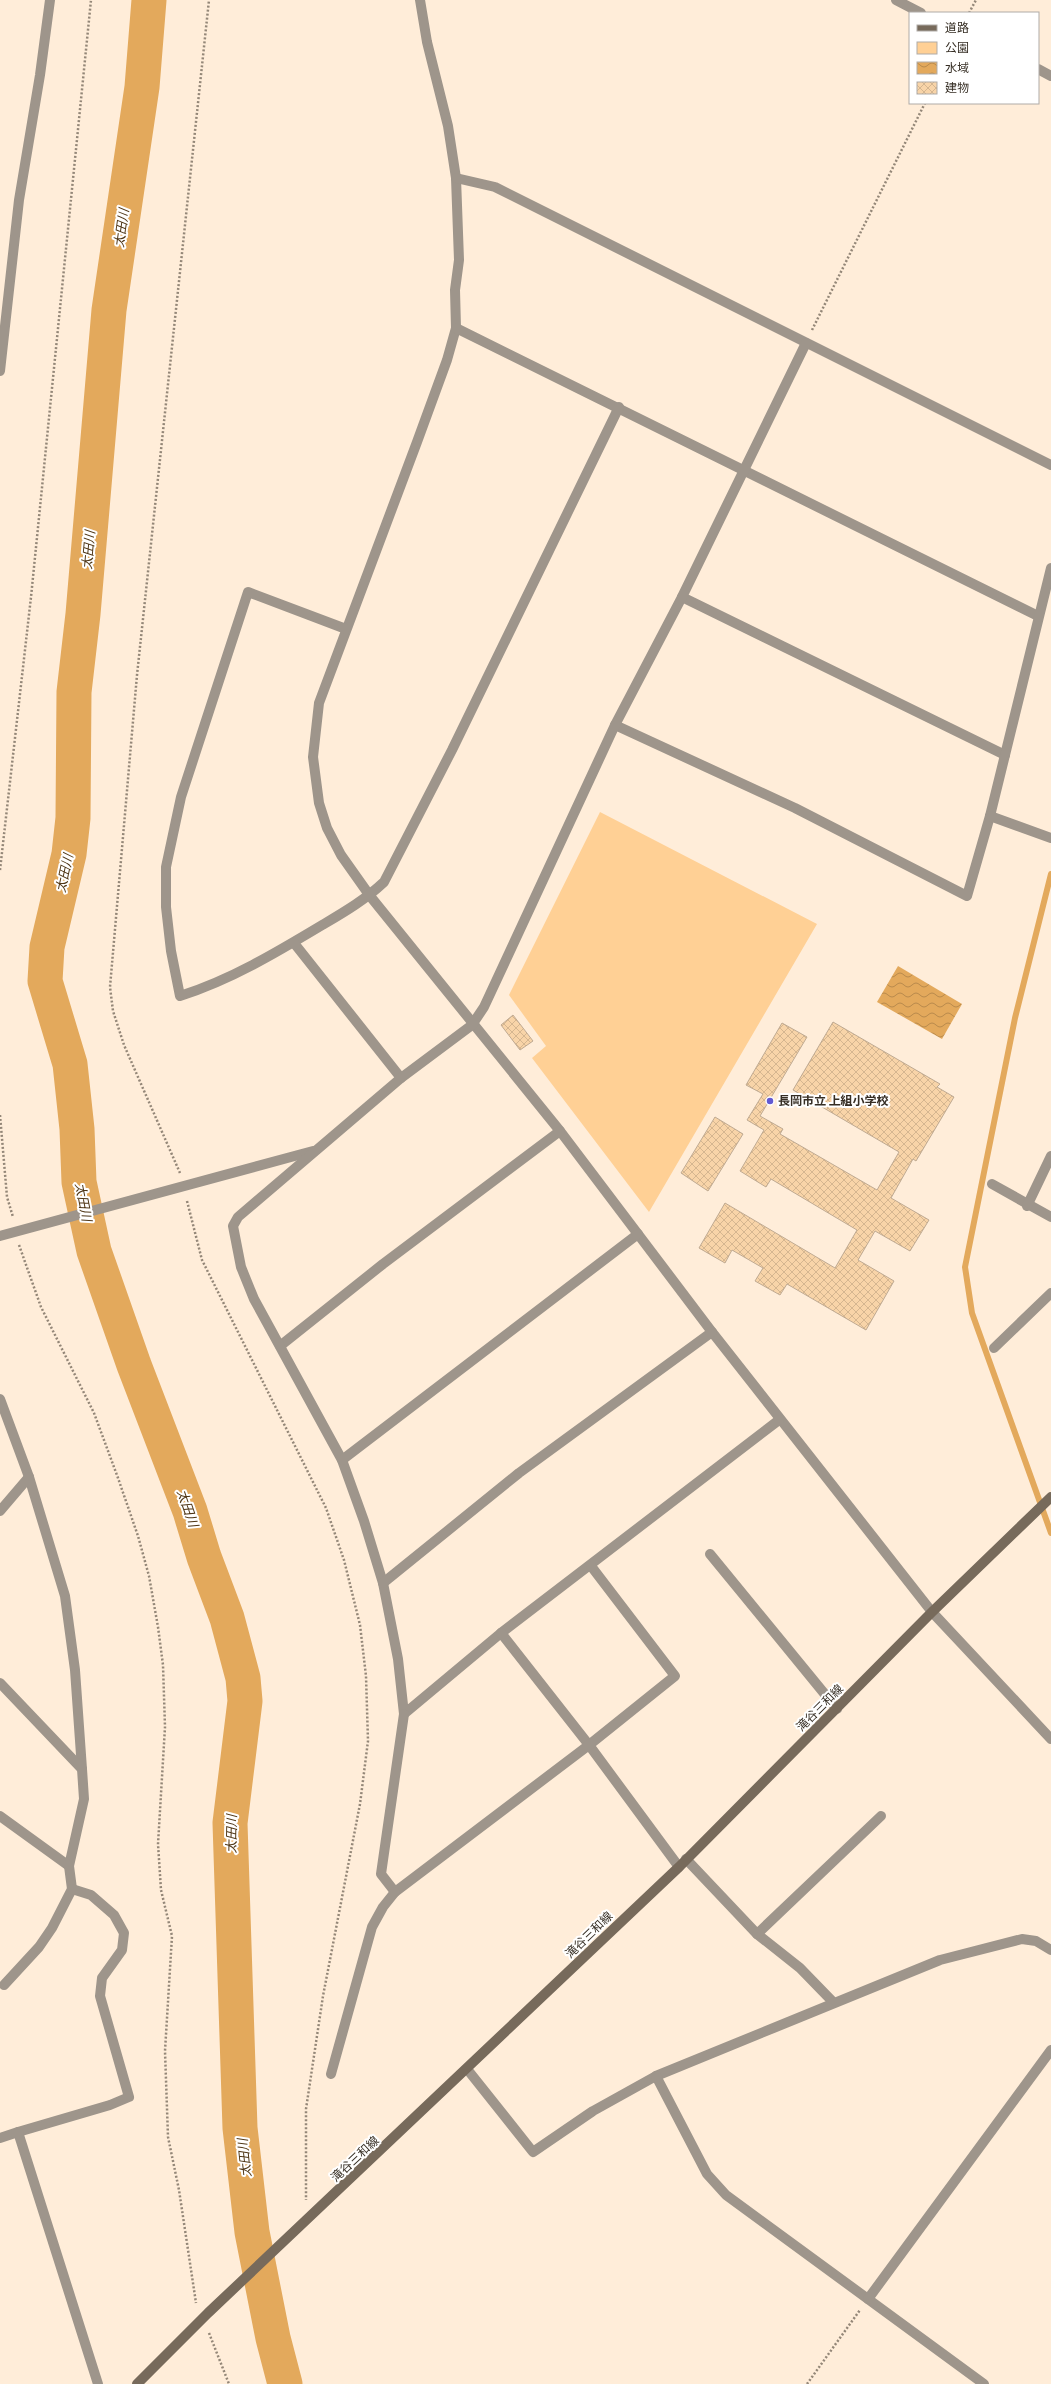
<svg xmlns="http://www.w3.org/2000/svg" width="1051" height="2384" font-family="'Fira Sans Condensed','Noto Sans JP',sans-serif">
<defs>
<pattern id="water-waves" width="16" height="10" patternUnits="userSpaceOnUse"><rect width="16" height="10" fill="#e3a95c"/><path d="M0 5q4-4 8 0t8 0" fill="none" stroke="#b98a4c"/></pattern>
<pattern id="building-cross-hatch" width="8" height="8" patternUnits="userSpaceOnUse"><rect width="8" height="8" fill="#f8d4a8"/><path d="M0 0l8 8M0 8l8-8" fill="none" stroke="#d5b690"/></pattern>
</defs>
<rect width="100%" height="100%" fill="#ffedd9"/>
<path fill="#ffd095" d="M 600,812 L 817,924 L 649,1212 L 532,1058 L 546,1046 L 509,995 Z"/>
<path fill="url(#water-waves)" d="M 898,966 L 962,1004 L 942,1039 L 877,1002 Z"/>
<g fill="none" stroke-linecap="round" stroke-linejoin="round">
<path stroke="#e3a95c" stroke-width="6" d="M 1051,874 L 1015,1018 L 965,1267 L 972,1313 L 1051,1533"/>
<path stroke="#e3a95c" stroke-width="35" d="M 149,0 L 142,87 L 109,310 L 83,614 L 74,692 L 73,818 L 69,854 L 47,947 L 45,981 L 70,1064 L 77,1129 L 79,1182 L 94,1251 L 134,1365 L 190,1511 L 204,1557 L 227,1618 L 243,1678 L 245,1701 L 230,1823 L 240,2128 L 252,2232 L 273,2338 L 285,2384"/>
</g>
<g fill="url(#building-cross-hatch)" stroke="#bfaa92">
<path d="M 513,1015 L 533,1041 L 520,1050 L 501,1025 Z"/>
<path d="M 833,1022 L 940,1084 L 937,1087 L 954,1097 L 916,1161 L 913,1159 L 891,1198 L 929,1220 L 910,1251 L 875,1231 L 858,1260 L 894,1281 L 866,1330 L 787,1284 L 780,1295 L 755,1281 L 763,1268 L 732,1250 L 725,1263 L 699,1248 L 725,1203 L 835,1268 L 857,1230 L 771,1179 L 766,1187 L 740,1171 L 764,1130 L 747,1120 L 763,1094 L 746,1085 L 782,1023 L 807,1037 L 760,1116 L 783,1129 L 780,1134 L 877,1190 L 899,1152 L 793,1090 Z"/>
<path d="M 715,1117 L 743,1134 L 708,1191 L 681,1173 Z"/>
</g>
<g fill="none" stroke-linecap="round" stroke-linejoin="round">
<g stroke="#948778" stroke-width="2.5" stroke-dasharray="2 2" stroke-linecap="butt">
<path d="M 969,13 L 976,0"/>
<path d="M 812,330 L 925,103"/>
<path d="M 0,870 L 31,597 L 91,0"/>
<path d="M 0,1115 L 7,1197 L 13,1217"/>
<path d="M 180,1173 L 124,1045 L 113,1011 L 110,987 L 137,675 L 209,0"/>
<path d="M 187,1201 L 202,1260 L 326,1508 L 344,1560 L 360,1625 L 366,1676 L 368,1741 L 360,1804 L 323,1996 L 306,2109 L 306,2200"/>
<path d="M 19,1245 L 41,1307 L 94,1413 L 118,1478 L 138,1536 L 149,1576 L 158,1627 L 163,1665 L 165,1727 L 158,1844 L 161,1890 L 172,1936 L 165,2051 L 168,2137 L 179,2190 L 196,2303"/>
<path d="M 209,2333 L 229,2384"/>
<path d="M 807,2384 L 860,2310"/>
</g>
<g stroke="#9e958b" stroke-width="10">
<path d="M 420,0 L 427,42 L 448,126 L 456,178 L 459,260 L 455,290 L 456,328 L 447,360 L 417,442 L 319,703 L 313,757 L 319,803 L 327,828 L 341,855 L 370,896 L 560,1131 L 712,1332 L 932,1612 L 1051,1739"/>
<path d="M 896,0 L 921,13"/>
<path d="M 1038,69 L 1051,76"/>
<path d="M 456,178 L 495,187 L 1051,465"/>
<path d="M 456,328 L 1038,616"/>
<path d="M 0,371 L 19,200 L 40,75 L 50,0"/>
<path d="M 682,597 L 1005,755"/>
<path d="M 346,629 L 248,592 L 181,797 L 166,867 L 166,907 L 171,951 L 180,996 C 231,980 279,951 324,924 C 346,911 366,899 384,882 L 452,750 L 619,407"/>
<path d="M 615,725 L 795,808 L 967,896 L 990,816 L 1051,568"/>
<path d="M 990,816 L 1051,838"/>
<path d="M 294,943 L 401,1078"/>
<path d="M 992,1184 L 1051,1217"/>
<path d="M 1027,1206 L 1051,1156"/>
<path d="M 0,1236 L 313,1151"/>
<path d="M 280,1346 L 383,1264 L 560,1131"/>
<path d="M 994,1348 L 1051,1293"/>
<path d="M 0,1399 L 29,1477"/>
<path d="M 779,1420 L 501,1633 L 404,1714 L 398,1659 L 383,1583 L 364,1521 L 342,1460 L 254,1299 L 241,1267 L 233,1226 L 238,1217 L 401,1078 L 472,1025 L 484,1007 L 615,725 L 682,597 L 806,343"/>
<path d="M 342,1460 L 638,1234"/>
<path d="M 0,1511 L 29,1477 L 65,1596 L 75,1670 L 82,1769"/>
<path d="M 710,1554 L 837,1709"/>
<path d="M 383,1583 L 519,1473 L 712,1332"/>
<path d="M 501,1633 L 589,1745 L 679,1867"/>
<path d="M 0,1683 L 82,1769 L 84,1799 L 69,1866 L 72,1889 L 52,1928 L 39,1947 L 4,1985"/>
<path d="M 404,1714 L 381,1874 L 395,1892 L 589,1745 L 675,1676 L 591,1566"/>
<path d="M 0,1816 L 69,1866"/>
<path d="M 686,1859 L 757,1934 L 800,1968 L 833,2002"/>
<path d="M 757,1934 L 881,1816"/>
<path d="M 467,2069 L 533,2152 L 593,2111 L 656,2076 L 940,1960 L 1022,1939 L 1036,1941 L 1051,1950"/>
<path d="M 331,2074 L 372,1927 L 383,1907 L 395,1892"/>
<path d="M 656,2076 L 707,2174 L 726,2195 L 984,2384"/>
<path d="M 18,2132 L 110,2105 L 129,2097 L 100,1996 L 102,1978 L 122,1950 L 124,1933 L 114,1915 L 91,1895 L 72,1889"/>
<path d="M 0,2138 L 18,2132 L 98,2384"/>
<path d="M 868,2299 L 1051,2050"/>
</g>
<path stroke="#776a5b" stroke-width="10" d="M 137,2384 L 208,2313 L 679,1867 L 932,1612 L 1051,1497"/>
</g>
<circle fill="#6259d2" stroke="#fff" stroke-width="1.5" cx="770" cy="1101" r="4"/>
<g text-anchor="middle" stroke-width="4" stroke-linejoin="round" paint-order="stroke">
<g font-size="12" font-weight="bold" fill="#362e24" stroke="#fff" text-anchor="start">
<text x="778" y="1105">長岡市立 上組小学校</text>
</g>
<g font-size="12" fill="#362e24" stroke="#fff">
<text transform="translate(820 1708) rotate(-45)" y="4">滝谷三和線</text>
<text transform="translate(589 1935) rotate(-44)" y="4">滝谷三和線</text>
<text transform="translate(355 2159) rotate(-43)" y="4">滝谷三和線</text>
</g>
<g font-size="13" font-style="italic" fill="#4f3616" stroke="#fff">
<text transform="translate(121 228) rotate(-82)" y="5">太田川</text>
<text transform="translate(88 550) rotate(-85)" y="5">太田川</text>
<text transform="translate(64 873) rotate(-78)" y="5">太田川</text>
<text transform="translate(84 1202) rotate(79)" y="5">太田川</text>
<text transform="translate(188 1508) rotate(71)" y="5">太田川</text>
<text transform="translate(231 1834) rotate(-89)" y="5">太田川</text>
<text transform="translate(244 2158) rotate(-96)" y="5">太田川</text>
</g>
</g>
<rect x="909" y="12" width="130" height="92" fill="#ffffff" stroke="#afaba7"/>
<rect x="917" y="25" width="20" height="6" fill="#776a5b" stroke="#afaba7"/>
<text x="945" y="32" font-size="12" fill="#362e24">道路</text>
<rect x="917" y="42" width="20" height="12" fill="#ffd095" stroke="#afaba7"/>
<text x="945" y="52" font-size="12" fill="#362e24">公園</text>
<rect x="917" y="62" width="20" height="12" fill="url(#water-waves)" stroke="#afaba7"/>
<text x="945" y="72" font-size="12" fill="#362e24">水域</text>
<rect x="917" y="82" width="20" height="12" fill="url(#building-cross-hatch)" stroke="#afaba7"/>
<text x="945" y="92" font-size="12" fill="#362e24">建物</text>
</svg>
